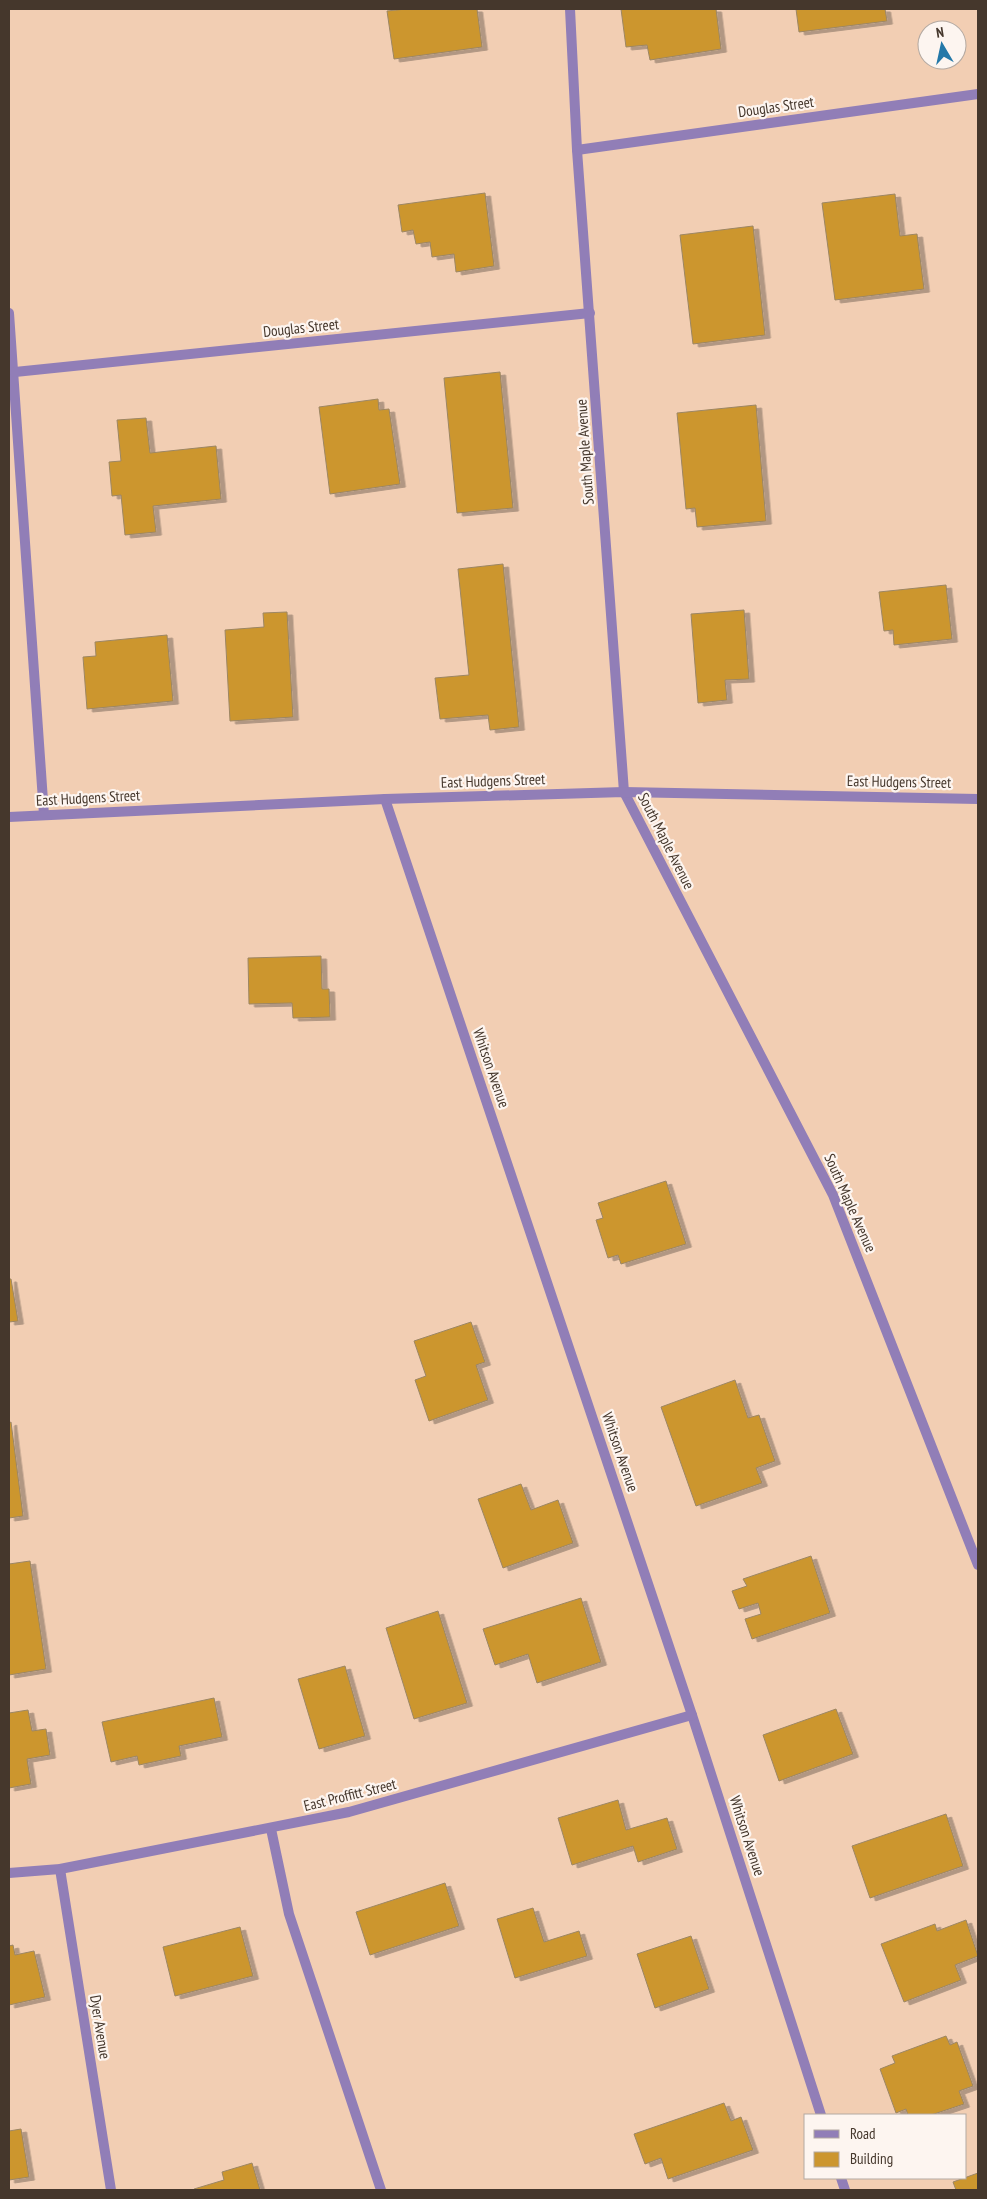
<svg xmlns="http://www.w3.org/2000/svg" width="987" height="2199" font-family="'PT Sans Narrow',sans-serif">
<defs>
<filter id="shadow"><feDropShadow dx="5.5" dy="3" stdDeviation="0" flood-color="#0004"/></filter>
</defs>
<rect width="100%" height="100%" fill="#f2ceb3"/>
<g fill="#cc962f" stroke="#9c8664" filter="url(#shadow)">
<path d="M 406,9 L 477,9 L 482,47 L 394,59 L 387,11 Z"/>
<path d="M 621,9 L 716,9 L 721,49 L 650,60 L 647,45 L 626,47 Z"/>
<path d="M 796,9 L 885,9 L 887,21 L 799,32 Z"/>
<path d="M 485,193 L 494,266 L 456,272 L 454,254 L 432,257 L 430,242 L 416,244 L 413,230 L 402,232 L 398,205 Z"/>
<path d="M 895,194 L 900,236 L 917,234 L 924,289 L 835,300 L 822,203 Z"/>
<path d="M 753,226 L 765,335 L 693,344 L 680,235 Z"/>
<path d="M 500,372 L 513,508 L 457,513 L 444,378 Z"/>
<path d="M 378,399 L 379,410 L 389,409 L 400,484 L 330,494 L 319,407 Z"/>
<path d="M 756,405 L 766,521 L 697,527 L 695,508 L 686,509 L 677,413 Z"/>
<path d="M 146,418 L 150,453 L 216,446 L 221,499 L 153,506 L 156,532 L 125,535 L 121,495 L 112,496 L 109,462 L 121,461 L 117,420 Z"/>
<path d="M 503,564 L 519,727 L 490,730 L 488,715 L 440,719 L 435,678 L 469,675 L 458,569 Z"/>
<path d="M 946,585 L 952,639 L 894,645 L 893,630 L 884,631 L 879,592 Z"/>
<path d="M 744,610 L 749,679 L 725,680 L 727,700 L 698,703 L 691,614 Z"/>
<path d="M 287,612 L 293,717 L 230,721 L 225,630 L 264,627 L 263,613 Z"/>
<path d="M 167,635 L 173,701 L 87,709 L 83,657 L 96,656 L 95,642 Z"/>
<path d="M 321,956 L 322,989 L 329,989 L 330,1017 L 293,1018 L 292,1003 L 249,1004 L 248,958 Z"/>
<path d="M 666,1181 L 686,1244 L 621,1264 L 618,1255 L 608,1258 L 596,1220 L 603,1218 L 598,1203 Z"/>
<path d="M 9,1279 L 11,1279 L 18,1321 L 9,1322 Z"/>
<path d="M 471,1322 L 485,1362 L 476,1365 L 488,1400 L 429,1421 L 415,1380 L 426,1376 L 414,1341 Z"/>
<path d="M 735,1380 L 748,1418 L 759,1415 L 775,1461 L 756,1468 L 762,1483 L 696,1506 L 661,1407 Z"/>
<path d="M 11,1422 L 23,1516 L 9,1518 L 9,1423 Z"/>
<path d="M 521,1484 L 531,1510 L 558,1500 L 573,1543 L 503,1568 L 478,1499 Z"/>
<path d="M 811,1556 L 830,1613 L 752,1639 L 745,1619 L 761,1614 L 758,1603 L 739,1609 L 732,1591 L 747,1586 L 743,1579 Z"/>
<path d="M 30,1561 L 46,1669 L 9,1675 L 9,1564 Z"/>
<path d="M 581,1598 L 601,1662 L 537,1683 L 528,1654 L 495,1665 L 483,1629 Z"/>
<path d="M 438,1611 L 467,1703 L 414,1719 L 386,1628 Z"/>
<path d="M 345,1666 L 365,1736 L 319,1749 L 298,1679 Z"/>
<path d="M 214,1698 L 222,1737 L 179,1746 L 181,1756 L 139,1765 L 137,1756 L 111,1762 L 102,1722 Z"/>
<path d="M 836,1709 L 853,1754 L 779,1781 L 763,1735 Z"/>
<path d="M 28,1710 L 32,1731 L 46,1729 L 50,1755 L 27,1759 L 31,1784 L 9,1788 L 9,1713 Z"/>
<path d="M 618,1800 L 626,1830 L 667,1818 L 677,1849 L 638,1862 L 633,1846 L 572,1865 L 558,1818 Z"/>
<path d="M 946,1814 L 963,1866 L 870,1898 L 852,1846 Z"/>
<path d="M 445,1883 L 459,1926 L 370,1955 L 356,1912 Z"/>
<path d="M 533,1908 L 544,1942 L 579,1931 L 587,1956 L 515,1978 L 497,1919 Z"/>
<path d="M 966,1920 L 978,1956 L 955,1965 L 961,1980 L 904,2002 L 881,1944 L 935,1924 L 937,1931 Z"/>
<path d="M 240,1927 L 253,1976 L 175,1996 L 163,1947 Z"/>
<path d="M 691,1936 L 709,1989 L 655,2008 L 637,1954 Z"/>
<path d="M 13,1945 L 15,1955 L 34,1951 L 45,1997 L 9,2005 L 9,1946 Z"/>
<path d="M 946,2036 L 950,2045 L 957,2042 L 973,2086 L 959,2091 L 964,2104 L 931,2115 L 908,2115 L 906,2109 L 896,2113 L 880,2069 L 895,2063 L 892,2056 Z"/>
<path d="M 724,2103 L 731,2121 L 741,2117 L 753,2150 L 668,2179 L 661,2158 L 645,2164 L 634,2134 Z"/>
<path d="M 21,2129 L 29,2177 L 9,2180 L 9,2131 Z"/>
<path d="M 252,2163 L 260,2190 L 195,2190 L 194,2189 L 224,2180 L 222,2172 Z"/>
<path d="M 978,2173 L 978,2190 L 956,2190 L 953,2182 Z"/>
</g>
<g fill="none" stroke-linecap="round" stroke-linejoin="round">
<path stroke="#917eb7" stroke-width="10" d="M 271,1829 L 289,1914 L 381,2190"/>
<g stroke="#917eb7" stroke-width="10">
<path d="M 570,9 L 577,150 L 624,792 L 833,1195 L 978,1565"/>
<path d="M 577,150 L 978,94"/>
<path d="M 9,313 L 44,815"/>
<path d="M 15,372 L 590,313"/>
<path d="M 385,799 L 692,1715 L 821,2115"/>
<path d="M 9,817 L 385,799 L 624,792 L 978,799"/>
<path d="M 60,1869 L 111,2190"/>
<path d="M 9,1873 L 60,1869 L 349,1812 L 692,1715"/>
<path d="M 841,2178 L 845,2190"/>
</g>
</g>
<g text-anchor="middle" stroke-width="4.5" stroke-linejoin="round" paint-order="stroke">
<g font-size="15" fill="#45372c" stroke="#fdf5f0">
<text transform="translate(776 107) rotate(-8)" y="5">Douglas Street</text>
<text transform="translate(301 328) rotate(-6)" y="5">Douglas Street</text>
<text transform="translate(585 452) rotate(-94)" y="5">South Maple Avenue</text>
<text transform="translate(493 781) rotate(-2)" y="5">East Hudgens Street</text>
<text transform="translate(899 782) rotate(1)" y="5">East Hudgens Street</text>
<text transform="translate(88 798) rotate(-3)" y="5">East Hudgens Street</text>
<text transform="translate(666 841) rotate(63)" y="5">South Maple Avenue</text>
<text transform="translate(491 1068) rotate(71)" y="5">Whitson Avenue</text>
<text transform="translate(850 1203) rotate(66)" y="5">South Maple Avenue</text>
<text transform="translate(620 1452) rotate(71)" y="5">Whitson Avenue</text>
<text transform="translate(350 1795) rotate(-14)" y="5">East Proffitt Street</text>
<text transform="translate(747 1836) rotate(72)" y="5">Whitson Avenue</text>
<text transform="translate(100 2027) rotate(81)" y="5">Dyer Avenue</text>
</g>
</g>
<rect width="987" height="2199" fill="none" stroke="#45372c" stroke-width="20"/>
<rect x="804" y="2114" width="162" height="65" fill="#fdf5f0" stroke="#b3a9a2"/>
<rect x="814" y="2130" width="25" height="8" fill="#917eb7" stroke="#b3a9a2"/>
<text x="850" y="2139" font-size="15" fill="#45372c">Road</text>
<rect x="814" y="2152" width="25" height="15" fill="#cc962f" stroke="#b3a9a2"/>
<text x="850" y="2164" font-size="15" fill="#45372c">Building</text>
<g transform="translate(942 45) rotate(351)"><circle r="24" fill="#fdf5f0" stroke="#b3a9a2"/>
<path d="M0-4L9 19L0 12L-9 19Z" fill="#2478a8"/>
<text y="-8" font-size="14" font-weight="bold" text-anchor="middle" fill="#45372c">N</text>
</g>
</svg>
